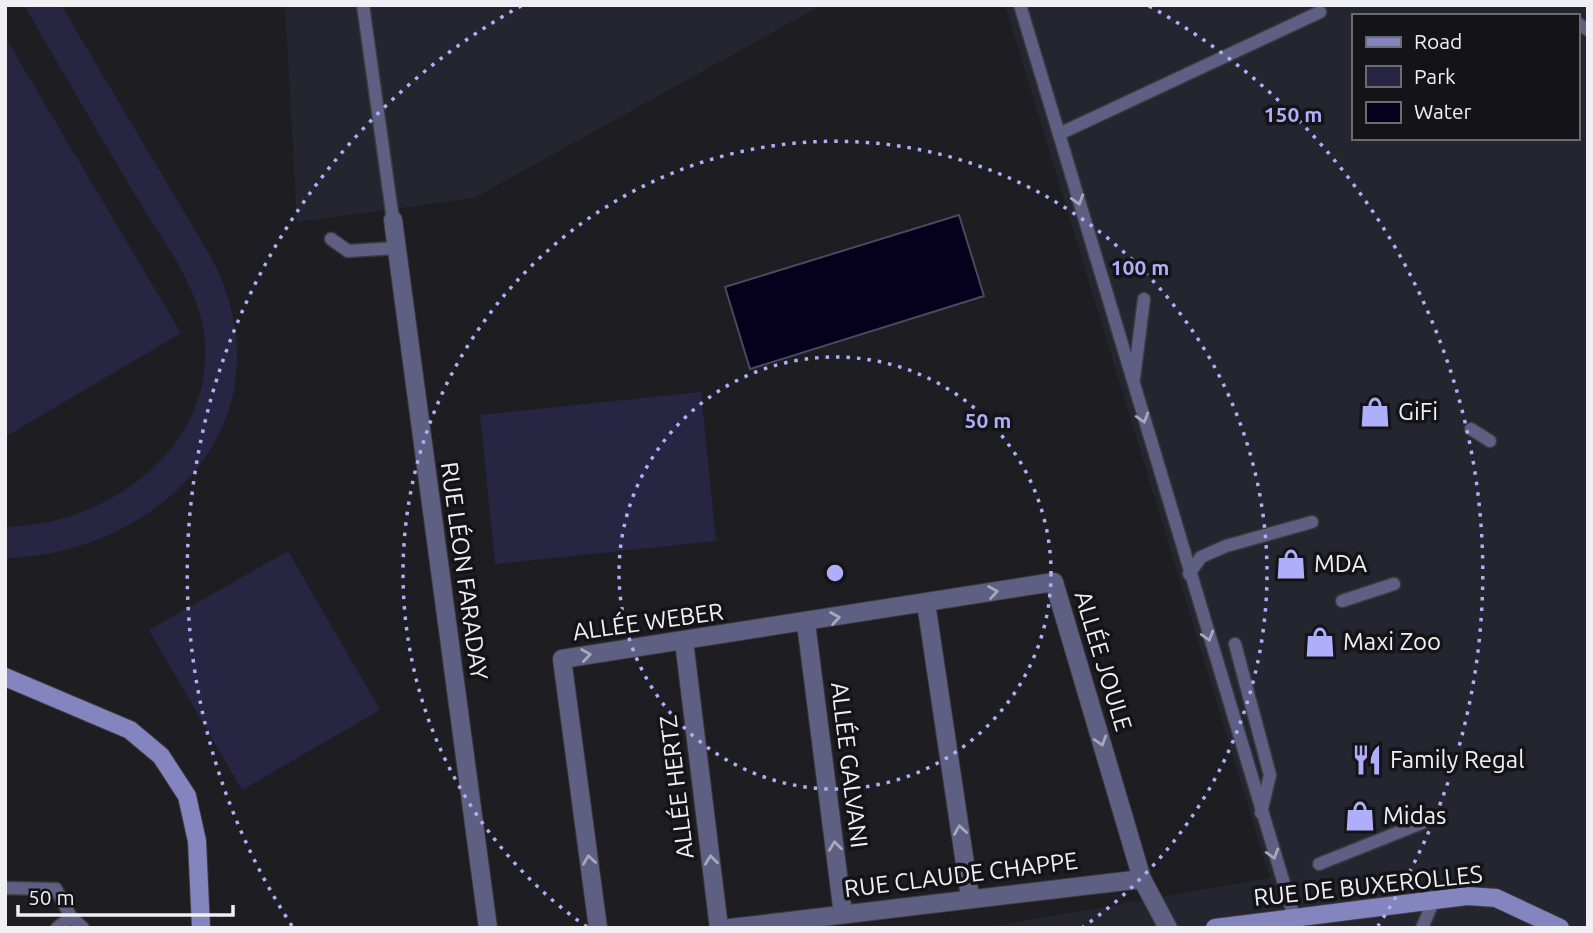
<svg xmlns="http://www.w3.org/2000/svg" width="1593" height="933" font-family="Ubuntu,sans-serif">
<rect width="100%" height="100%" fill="#1d1d22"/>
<g fill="#252530" fill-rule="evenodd">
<path d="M 285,5 L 822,5 L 474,198 L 297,222 Z"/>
<path d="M 1005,5 L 1588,5 L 1588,928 L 983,928 L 1270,878 ZM 1353,16 L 1577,16 L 1577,138 L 1353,138 Z"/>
</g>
<g fill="#272642">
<path d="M 24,5 L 61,5 L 211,257 C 293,413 170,549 11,558 L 5,558 L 5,527 C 61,526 113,505 154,467 C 188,435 208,392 205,344 C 202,287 159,236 131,188 C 95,127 59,66 24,5 Z"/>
<path d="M 5,37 L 181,333 L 5,437 Z"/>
<path d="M 701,392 L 716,541 L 495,564 L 480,415 Z"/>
<path d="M 288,551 L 380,710 L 242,790 L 149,630 Z"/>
</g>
<path fill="#05001c" stroke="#4c485d" stroke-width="2" d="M 959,215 L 984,296 L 750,369 L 725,287 Z"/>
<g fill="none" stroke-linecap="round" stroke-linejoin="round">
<g stroke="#3b3b3f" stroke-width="15">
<g id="lane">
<path d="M 363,5 L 393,220"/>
<path d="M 1020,5 L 1059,134 L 1320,12"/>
<path d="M 1577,23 L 1588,30"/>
<path d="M 1059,134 L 1294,917"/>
<path d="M 331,239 L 348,251 L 396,248"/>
<path d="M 1134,378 L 1144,299"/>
<path d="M 1471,429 L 1490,441"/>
<path d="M 1189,574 L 1201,557 L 1226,546 L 1312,522"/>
<path d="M 1342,601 L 1394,584"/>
<path d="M 1235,644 L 1270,775 L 1261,813"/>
<path d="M 1319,864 L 1422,823"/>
<path d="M 5,888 L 56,889 L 71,917 L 57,928"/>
<path d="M 71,917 L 83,928"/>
<path d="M 1422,928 L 1434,900"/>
</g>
</g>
<g stroke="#3b3b3f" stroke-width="20">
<g id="street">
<path d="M 393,220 L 488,928"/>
<path d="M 926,603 L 970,897"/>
<path d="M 806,623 L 843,914"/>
<path d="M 684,641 L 719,928"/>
<path d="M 598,928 L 562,659 L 1054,582 L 1142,879"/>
<path d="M 730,928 L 1142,879 L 1168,928"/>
</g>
</g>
<g stroke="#3b3b3f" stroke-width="20">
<g id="secondary">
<path d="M 5,677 L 130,730 L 161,756 L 187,796 L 197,841 L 201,928"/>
<path d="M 1215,928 L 1467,896 L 1496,898 L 1560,928"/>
</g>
</g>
<use href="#lane" stroke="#5f5f83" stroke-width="12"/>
<use href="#street" stroke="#5f5f83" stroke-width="18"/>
<use href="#secondary" stroke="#8484be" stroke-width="18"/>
</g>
<defs><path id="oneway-chevron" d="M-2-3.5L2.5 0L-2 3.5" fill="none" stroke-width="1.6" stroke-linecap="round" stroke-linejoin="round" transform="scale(1.75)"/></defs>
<g stroke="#a8a8bc">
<use href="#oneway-chevron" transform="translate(1078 200) rotate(73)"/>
<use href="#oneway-chevron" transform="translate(1143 418) rotate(73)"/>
<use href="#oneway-chevron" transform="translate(993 592) rotate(-9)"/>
<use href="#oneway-chevron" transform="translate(835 618) rotate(-9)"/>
<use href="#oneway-chevron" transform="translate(1208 636) rotate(73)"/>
<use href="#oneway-chevron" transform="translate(586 655) rotate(-8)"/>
<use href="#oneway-chevron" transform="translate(1101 741) rotate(73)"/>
<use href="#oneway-chevron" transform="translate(960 830) rotate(-99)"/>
<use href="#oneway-chevron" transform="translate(835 846) rotate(-97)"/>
<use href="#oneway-chevron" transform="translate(1273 854) rotate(73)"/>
<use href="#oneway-chevron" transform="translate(589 860) rotate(-98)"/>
<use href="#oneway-chevron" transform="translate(711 860) rotate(-97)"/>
</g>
<g fill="none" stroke="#aeaefa" stroke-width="3.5" stroke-dasharray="3.5 7">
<circle cx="835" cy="573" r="216"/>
<path d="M587 927A432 432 0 1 1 1083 927"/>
<path d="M292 926A648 648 0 0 1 521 6M1149 6A648 648 0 0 1 1378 926"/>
</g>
<defs>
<g id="shop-bare" transform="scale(2.415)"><path d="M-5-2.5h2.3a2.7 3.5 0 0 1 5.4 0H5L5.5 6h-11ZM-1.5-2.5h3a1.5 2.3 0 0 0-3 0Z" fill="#aeaefa" stroke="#141418" stroke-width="2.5" paint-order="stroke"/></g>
<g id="restaurant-bare" transform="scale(2.415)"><path d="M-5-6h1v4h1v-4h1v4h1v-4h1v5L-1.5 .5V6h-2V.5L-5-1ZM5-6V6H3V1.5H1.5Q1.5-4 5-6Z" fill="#aeaefa" stroke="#141418" stroke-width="2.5" paint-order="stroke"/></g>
</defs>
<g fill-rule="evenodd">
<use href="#shop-bare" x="1375" y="412"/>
<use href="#shop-bare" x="1291" y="564"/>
<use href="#shop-bare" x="1320" y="642"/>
<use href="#restaurant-bare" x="1367" y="760"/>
<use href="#shop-bare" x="1360" y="816"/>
</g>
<g text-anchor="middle" stroke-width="7" stroke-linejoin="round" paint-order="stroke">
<g font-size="24" fill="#f0f0f4" stroke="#141418" text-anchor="start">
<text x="1398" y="420">GiFi</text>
<text x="1314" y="572">MDA</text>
<text x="1343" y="650">Maxi Zoo</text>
<text x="1390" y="768">Family Regal</text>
<text x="1383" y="824">Midas</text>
</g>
<g font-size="24" fill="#f0f0f4" stroke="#141418">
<text transform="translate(464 571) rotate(82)" y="8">RUE LÉON FARADAY</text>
<text transform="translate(648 622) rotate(-8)" y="8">ALLÉE WEBER</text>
<text transform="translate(1103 661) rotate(73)" y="8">ALLÉE JOULE</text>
<text transform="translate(849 765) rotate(83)" y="8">ALLÉE GALVANI</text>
<text transform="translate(677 787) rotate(-97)" y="8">ALLÉE HERTZ</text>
<text transform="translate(961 875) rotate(-7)" y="8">RUE CLAUDE CHAPPE</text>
<text transform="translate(1368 886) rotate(-6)" y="8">RUE DE BUXEROLLES</text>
</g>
</g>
<circle cx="835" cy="573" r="10" fill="#aeaefa" stroke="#141418" stroke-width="3.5"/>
<g font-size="21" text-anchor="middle" font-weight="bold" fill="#aeaefa" stroke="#141418" stroke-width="7" stroke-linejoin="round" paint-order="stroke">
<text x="1293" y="122">150 m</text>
<text x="1140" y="275">100 m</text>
<text x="988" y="428">50 m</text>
</g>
<rect width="1593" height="933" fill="none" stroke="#f0f0f4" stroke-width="14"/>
<rect x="1352" y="14" width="228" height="126" fill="#141418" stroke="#6c6c70" stroke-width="2"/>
<rect x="1366" y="37" width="35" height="10" fill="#8484be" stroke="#6c6c70" stroke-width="2"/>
<text x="1414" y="49" font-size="21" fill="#f0f0f4">Road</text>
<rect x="1366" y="66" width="35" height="21" fill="#272642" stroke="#6c6c70" stroke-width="2"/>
<text x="1414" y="84" font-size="21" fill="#f0f0f4">Park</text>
<rect x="1366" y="102" width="35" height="21" fill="#05001c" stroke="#6c6c70" stroke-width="2"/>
<text x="1414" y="119" font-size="21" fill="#f0f0f4">Water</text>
<path d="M18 905v10h215v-10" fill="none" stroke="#f0f0f4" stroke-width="3.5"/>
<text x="28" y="905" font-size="21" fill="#f0f0f4" stroke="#141418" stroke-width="5" paint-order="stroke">50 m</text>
</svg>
